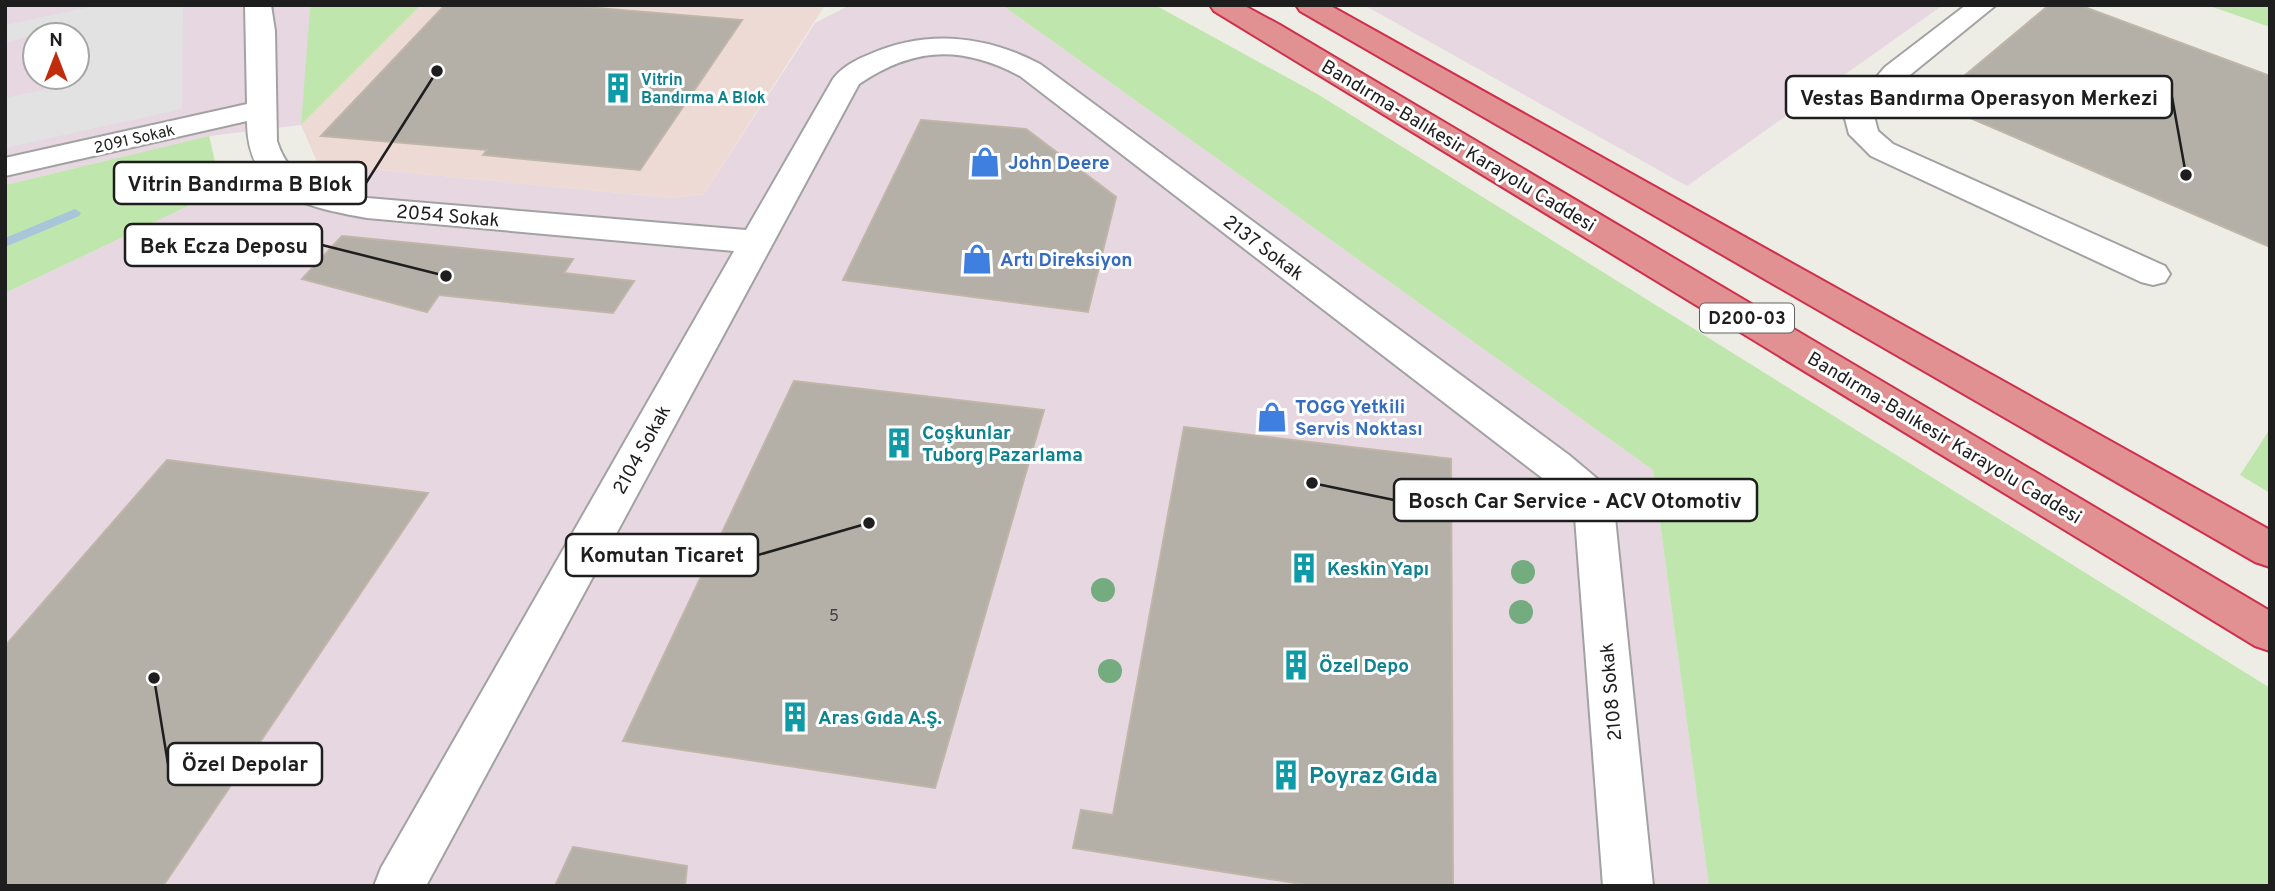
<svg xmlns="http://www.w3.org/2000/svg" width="2275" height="891" font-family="Overpass,sans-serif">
<rect width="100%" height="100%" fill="#eeede5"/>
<path fill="#eedad5" d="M 421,5 L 825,5 L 704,194 L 672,198 L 318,164 L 301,125 Z"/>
<g fill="#e7d7e1" fill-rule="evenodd">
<path d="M 5,5 L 312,5 L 301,125 L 209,136 L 5,185 ZM 35,35 L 77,35 L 77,77 L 35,77 Z"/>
<path d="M 850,5 L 1002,5 L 1653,470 L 1709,886 L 5,886 L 5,293 L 222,190 L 318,164 L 672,198 L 704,194 L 815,23 Z"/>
<path d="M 1364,5 L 1943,5 L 1687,186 Z"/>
</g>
<g fill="#bfe6ad">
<path d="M 312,5 L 421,5 L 301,125 L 310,9 Z"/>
<path d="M 1002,5 L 1155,5 L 1319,95 L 2270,688 L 2270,886 L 1709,886 L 1653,470 Z"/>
<path d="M 2207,5 L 2270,5 L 2270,27 Z"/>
<path d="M 209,136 L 222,190 L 5,293 L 5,185 Z"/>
<path d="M 2270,429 L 2270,493 L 2240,475 Z"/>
</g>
<path fill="#e2e2e2" d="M 100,5 L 183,5 L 182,109 L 5,148 L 5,98 L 47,89 L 49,77 L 77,77 L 77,35 L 35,35 L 5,43 L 5,25 Z"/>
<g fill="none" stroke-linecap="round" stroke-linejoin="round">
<path fill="#a8c5d9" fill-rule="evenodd" d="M 75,209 L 81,213 L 79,216 L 5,247 L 5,238 Z"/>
</g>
<g fill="#b4afa7" stroke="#bfb6a8" stroke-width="2">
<path d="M 445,5 L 561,5 L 742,20 L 640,170 L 483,155 L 487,150 L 321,136 Z"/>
<path d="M 2049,5 L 2079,5 L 2270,76 L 2270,247 L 1933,102 Z"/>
<path d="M 921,120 L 1026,129 L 1116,197 L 1088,312 L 843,280 Z"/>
<path d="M 342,236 L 573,259 L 564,273 L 634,281 L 613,313 L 439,295 L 427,312 L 302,279 Z"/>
<path d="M 794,381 L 1044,410 L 935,788 L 623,741 Z"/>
<path d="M 1184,427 L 1451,459 L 1453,886 L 1314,886 L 1073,848 L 1081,810 L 1113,815 Z"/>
<path d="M 167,460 L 428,493 L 163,886 L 5,886 L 5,646 Z"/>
<path d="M 573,847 L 687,866 L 685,886 L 555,886 Z"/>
</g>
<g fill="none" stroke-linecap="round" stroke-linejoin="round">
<g stroke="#a2a2a2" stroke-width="4">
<g id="minor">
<path d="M 245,5 L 271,5 L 275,31 L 277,141 C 291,186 326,190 367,198 L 746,230 L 833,79 C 841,68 855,60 868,55 C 926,29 985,35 1040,64 L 1569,455 L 1607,487 L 1613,498 L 1653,886 L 1603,886 L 1574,504 L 1541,477 L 1020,76 C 961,45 914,47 859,84 L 426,886 L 374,886 L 381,868 L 734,251 L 367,218 C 307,207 247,196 247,121 L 5,176 L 5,158 L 247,104 Z"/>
<path d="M 1966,5 L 1996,5 L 1905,79 L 1874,116 L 1878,131 L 1893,144 L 2165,266 L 2170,274 L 2165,282 L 2153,285 L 2141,282 L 1871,156 L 1849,134 L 1844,115 L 1849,109 L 1885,67 Z"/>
</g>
</g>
<g stroke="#cf2f4a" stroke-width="4">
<g id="highway">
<path d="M 1210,5 L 1243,5 L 1280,25 L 2270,611 L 2270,651 L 2255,646 L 1214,11 Z"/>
<path d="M 1296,5 L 1329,5 L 2270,530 L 2270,567 L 2255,562 L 1300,11 Z"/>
</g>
</g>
<use href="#minor" fill="#fff" fill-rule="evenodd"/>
<use href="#highway" fill="#e19192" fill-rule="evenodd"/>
</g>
<g fill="#75ac7f">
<circle cx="1523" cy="572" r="12"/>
<circle cx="1103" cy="590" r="12"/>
<circle cx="1521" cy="612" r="12"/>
<circle cx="1110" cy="671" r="12"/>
</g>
<defs>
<g id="building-bare" transform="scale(2.415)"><path d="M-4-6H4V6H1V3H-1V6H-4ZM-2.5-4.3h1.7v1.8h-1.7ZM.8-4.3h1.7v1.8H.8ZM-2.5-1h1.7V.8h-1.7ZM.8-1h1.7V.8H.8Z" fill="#0f9aa8" stroke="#fff" stroke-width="2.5" paint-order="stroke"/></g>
<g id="shop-bare" transform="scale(2.415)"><path d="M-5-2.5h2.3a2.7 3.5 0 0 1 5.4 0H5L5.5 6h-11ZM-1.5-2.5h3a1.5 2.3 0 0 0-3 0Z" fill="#3f7fe0" stroke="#fff" stroke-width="2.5" paint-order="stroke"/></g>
</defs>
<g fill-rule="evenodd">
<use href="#building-bare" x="618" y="88"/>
<use href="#shop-bare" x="985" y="162"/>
<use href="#shop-bare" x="977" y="259"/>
<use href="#shop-bare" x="1272" y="417"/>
<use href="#building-bare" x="899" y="443"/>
<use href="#building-bare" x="1304" y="568"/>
<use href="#building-bare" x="1296" y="665"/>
<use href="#building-bare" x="795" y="717"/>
<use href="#building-bare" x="1286" y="775"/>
</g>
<g text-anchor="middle" stroke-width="6" stroke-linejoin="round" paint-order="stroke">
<g font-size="16" font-weight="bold" fill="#0d838f" stroke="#fff" text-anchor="start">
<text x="641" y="85">Vitrin<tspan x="641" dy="18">Bandırma A Blok</tspan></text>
</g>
<g font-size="16" fill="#1e1e1e" stroke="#fff">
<text transform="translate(134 138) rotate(-13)" y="6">2091 Sokak</text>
</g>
<g font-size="16" fill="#444240">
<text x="834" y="621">5</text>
</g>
<rect fill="#fff" stroke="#626262" stroke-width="2" x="1700" y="303.5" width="94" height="29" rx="5"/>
<g font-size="18" font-weight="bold" fill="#1e1e1e">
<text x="1747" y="324">D200-03</text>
</g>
<g font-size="19" fill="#1e1e1e" stroke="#fff">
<text transform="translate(1459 145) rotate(31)" y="7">Bandırma-Balıkesir Karayolu Caddesi</text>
<text transform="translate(448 215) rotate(5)" y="7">2054 Sokak</text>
<text transform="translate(1264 247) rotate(37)" y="7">2137 Sokak</text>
<text transform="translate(1945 437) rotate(31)" y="7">Bandırma-Balıkesir Karayolu Caddesi</text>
<text transform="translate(641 449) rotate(-61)" y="7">2104 Sokak</text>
<text transform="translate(1610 692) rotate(-95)" y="7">2108 Sokak</text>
</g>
<g font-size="19" font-weight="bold" fill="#366cbe" stroke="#fff" text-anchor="start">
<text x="1008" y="169">John Deere</text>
<text x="1000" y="266">Artı Direksiyon</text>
<text x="1295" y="413">TOGG Yetkili<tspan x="1295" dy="22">Servis Noktası</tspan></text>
</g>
<g font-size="19" font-weight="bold" fill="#0d838f" stroke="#fff" text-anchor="start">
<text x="922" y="439">Coşkunlar<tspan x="922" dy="22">Tuborg Pazarlama</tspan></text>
<text x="1327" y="575">Keskin Yapı</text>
<text x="1319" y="672">Özel Depo</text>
<text x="818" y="724">Aras Gıda A.Ş.</text>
</g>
<g font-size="23" font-weight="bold" fill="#0d838f" stroke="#fff" text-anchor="start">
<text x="1309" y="783">Poyraz Gıda</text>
</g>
</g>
<path fill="none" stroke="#1e1e1e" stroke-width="2.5" d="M2186 175L2172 97M437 71L366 183M446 276L322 245M1312 483L1394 500M869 523L758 555M154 678L168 764"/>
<g fill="#1e1e1e" stroke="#fff" stroke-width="2.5">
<circle cx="2186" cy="175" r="7"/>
<circle cx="437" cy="71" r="7"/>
<circle cx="446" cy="276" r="7"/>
<circle cx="1312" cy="483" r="7"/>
<circle cx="869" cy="523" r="7"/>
<circle cx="154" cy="678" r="7"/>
</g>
<g fill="#fff" stroke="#1e1e1e" stroke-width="2.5">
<rect x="1786" y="76" width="386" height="42" rx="7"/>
<rect x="114" y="162" width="252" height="42" rx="7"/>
<rect x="125" y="224" width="197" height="42" rx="7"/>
<rect x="1394" y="479" width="363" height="42" rx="7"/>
<rect x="566" y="534" width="192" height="42" rx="7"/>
<rect x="168" y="743" width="154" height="42" rx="7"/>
</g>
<g font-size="21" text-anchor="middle" font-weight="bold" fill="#1e1e1e">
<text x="1979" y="105">Vestas Bandırma Operasyon Merkezi</text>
<text x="240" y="191">Vitrin Bandırma B Blok</text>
<text x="224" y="253">Bek Ecza Deposu</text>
<text x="1575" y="508">Bosch Car Service - ACV Otomotiv</text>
<text x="662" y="562">Komutan Ticaret</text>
<text x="245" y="771">Özel Depolar</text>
</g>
<rect width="2275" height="891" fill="none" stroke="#1e1e1e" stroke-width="14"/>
<g transform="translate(56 56)"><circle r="33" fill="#ffffff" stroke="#a5a5a5" stroke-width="2"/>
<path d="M0-5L12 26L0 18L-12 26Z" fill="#c02c0c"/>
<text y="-10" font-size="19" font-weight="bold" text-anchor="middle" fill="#1e1e1e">N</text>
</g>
</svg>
